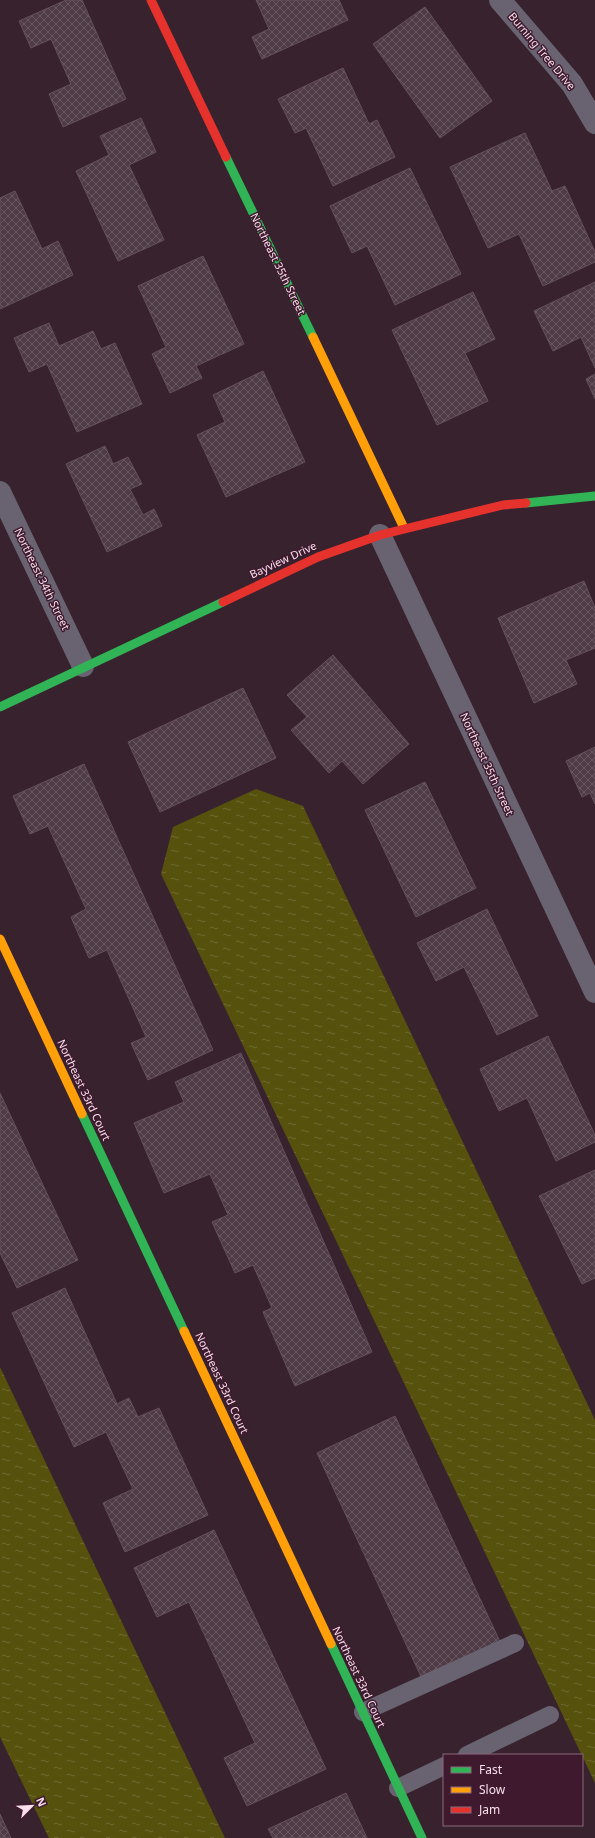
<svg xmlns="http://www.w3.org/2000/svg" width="595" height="1838" font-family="'Noto Sans',sans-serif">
<defs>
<pattern id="water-ripples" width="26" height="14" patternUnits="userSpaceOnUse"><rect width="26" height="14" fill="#56510d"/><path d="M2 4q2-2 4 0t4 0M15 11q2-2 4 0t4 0" fill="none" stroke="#6f6a30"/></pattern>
<pattern id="building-cross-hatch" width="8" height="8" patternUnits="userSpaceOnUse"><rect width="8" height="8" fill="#4f3b46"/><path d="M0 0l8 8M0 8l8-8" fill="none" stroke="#695761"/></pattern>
</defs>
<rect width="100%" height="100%" fill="#37222e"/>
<g fill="url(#water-ripples)">
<path d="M 256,789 L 303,806 L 595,1420 L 595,1783 L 161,874 L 173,827 Z"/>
<path d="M 0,1367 L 225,1838 L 49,1838 L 0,1737 Z"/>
</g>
<g fill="url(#building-cross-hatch)" stroke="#63515b">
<path d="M 66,0 L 82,0 L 126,99 L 63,127 L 49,94 L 71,84 L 51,39 L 31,48 L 19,21 Z"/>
<path d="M 256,0 L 339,0 L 348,20 L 262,59 L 252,37 L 269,29 Z"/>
<path d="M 425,7 L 492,101 L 440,138 L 373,44 Z"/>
<path d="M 343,68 L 369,124 L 377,120 L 395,157 L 333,186 L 306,128 L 295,133 L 278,99 Z"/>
<path d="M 141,118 L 156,152 L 129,165 L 164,240 L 118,261 L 76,171 L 109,155 L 100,136 Z"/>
<path d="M 525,133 L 552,191 L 565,186 L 595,252 L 595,262 L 543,286 L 519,234 L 488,248 L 450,167 Z"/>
<path d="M 410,168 L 461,274 L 395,305 L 367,246 L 352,253 L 330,206 Z"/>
<path d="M 15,191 L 42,249 L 58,241 L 73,275 L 0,309 L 0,198 Z"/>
<path d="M 203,256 L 244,344 L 196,366 L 202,378 L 170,393 L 152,354 L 166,347 L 138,286 Z"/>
<path d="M 595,282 L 595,368 L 581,337 L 553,351 L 534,311 Z"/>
<path d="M 473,292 L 495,339 L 465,353 L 488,401 L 437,425 L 392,330 Z"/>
<path d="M 49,323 L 59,346 L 93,331 L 101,349 L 115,343 L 142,404 L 77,432 L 47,364 L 29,372 L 14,338 Z"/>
<path d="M 263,371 L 305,462 L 226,497 L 197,435 L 225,422 L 213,395 Z"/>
<path d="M 595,374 L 595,399 L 586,379 Z"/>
<path d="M 105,446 L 113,464 L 128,457 L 142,484 L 130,489 L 143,515 L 154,509 L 162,526 L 107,552 L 66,464 Z"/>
<path d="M 584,581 L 595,608 L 595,648 L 566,660 L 577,684 L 534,703 L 498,618 Z"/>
<path d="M 333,655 L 409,744 L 363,784 L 342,761 L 329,773 L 291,730 L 307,717 L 287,695 Z"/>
<path d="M 243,688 L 276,758 L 160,812 L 128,742 Z"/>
<path d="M 595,747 L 595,804 L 590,793 L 582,797 L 566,761 Z"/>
<path d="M 84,764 L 213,1050 L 148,1080 L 131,1043 L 146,1037 L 107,950 L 89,958 L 71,917 L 86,909 L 48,826 L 30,834 L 13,796 Z"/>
<path d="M 425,782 L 476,888 L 416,917 L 365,810 Z"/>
<path d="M 487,909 L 538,1016 L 497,1035 L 464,967 L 436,981 L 417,943 Z"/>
<path d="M 548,1036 L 595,1135 L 595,1142 L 556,1161 L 527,1098 L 499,1111 L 480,1069 Z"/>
<path d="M 241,1053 L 372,1352 L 295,1386 L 263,1312 L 272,1308 L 253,1265 L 235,1273 L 212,1222 L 228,1215 L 210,1174 L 164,1193 L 134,1123 L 184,1102 L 175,1082 Z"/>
<path d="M 0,1093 L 78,1260 L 17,1288 L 0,1253 Z"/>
<path d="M 595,1170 L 595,1278 L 582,1284 L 539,1196 Z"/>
<path d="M 65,1288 L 117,1404 L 129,1398 L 138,1417 L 159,1408 L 208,1515 L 125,1552 L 103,1503 L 133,1489 L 106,1432 L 74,1447 L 12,1313 Z"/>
<path d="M 395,1416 L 502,1646 L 424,1683 L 317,1453 Z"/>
<path d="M 214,1530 L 326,1769 L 247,1806 L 224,1758 L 255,1743 L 189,1602 L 157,1617 L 134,1568 Z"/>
<path d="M 346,1793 L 367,1838 L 273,1838 L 268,1829 Z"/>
<path d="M 0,1814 L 11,1838 L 0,1838 Z"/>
</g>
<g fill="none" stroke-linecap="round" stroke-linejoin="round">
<g stroke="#696371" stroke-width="18">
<path d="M 363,1712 L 515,1643"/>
<path d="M 467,1755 L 550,1715"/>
<path d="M 398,1788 L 444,1766"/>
</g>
<g stroke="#696371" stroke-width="22">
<path d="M 500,0 L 572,84 L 595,123"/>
<path d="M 0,492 L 83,666"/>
<path d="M 380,535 L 595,992"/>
</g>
<g stroke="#30b455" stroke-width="9">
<path d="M 226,157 L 313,337"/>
<path d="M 526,503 L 595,496"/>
<path d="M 0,707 L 223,602"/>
<path d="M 82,1114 L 184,1331"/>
<path d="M 331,1644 L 422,1838"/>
</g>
<g stroke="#ff9f0a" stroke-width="9">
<path d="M 313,337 L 404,528"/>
<path d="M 0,939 L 82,1114"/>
<path d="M 184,1331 L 331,1644"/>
</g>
<g stroke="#e5322d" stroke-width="9">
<path d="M 151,0 L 226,157"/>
<path d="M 223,602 L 318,557 L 380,535 L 503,505 L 526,503"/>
</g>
</g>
<g text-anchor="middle" stroke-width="3" stroke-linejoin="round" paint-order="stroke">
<g font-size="11" fill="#f8dfeb" stroke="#3f1a2f">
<text transform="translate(542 51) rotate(50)" y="4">Burning Tree Drive</text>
<text transform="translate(278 264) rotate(64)" y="4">Northeast 35th Street</text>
<text transform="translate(283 560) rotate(-25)" y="4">Bayview Drive</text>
<text transform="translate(42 579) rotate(64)" y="4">Northeast 34th Street</text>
<text transform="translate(487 764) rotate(65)" y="4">Northeast 35th Street</text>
<text transform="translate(84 1090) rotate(65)" y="4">Northeast 33rd Court</text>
<text transform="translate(222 1383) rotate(65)" y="4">Northeast 33rd Court</text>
<text transform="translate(359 1677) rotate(65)" y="4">Northeast 33rd Court</text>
</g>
</g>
<rect x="443" y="1754" width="140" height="72" fill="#3f1a2f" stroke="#89697a"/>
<rect x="451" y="1767" width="20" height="6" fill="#30b455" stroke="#89697a"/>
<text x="479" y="1774" font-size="12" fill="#f8dfeb">Fast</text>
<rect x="451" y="1787" width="20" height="6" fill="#ff9f0a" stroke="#89697a"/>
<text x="479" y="1794" font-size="12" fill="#f8dfeb">Slow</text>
<rect x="451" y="1807" width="20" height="6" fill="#e5322d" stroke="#89697a"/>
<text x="479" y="1814" font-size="12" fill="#f8dfeb">Jam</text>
<g transform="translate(32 1806) rotate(66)" stroke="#3f1a2f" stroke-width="3" paint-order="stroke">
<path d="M0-3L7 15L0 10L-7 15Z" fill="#f8dfeb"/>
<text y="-6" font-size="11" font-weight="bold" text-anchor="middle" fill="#f8dfeb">N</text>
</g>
</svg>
